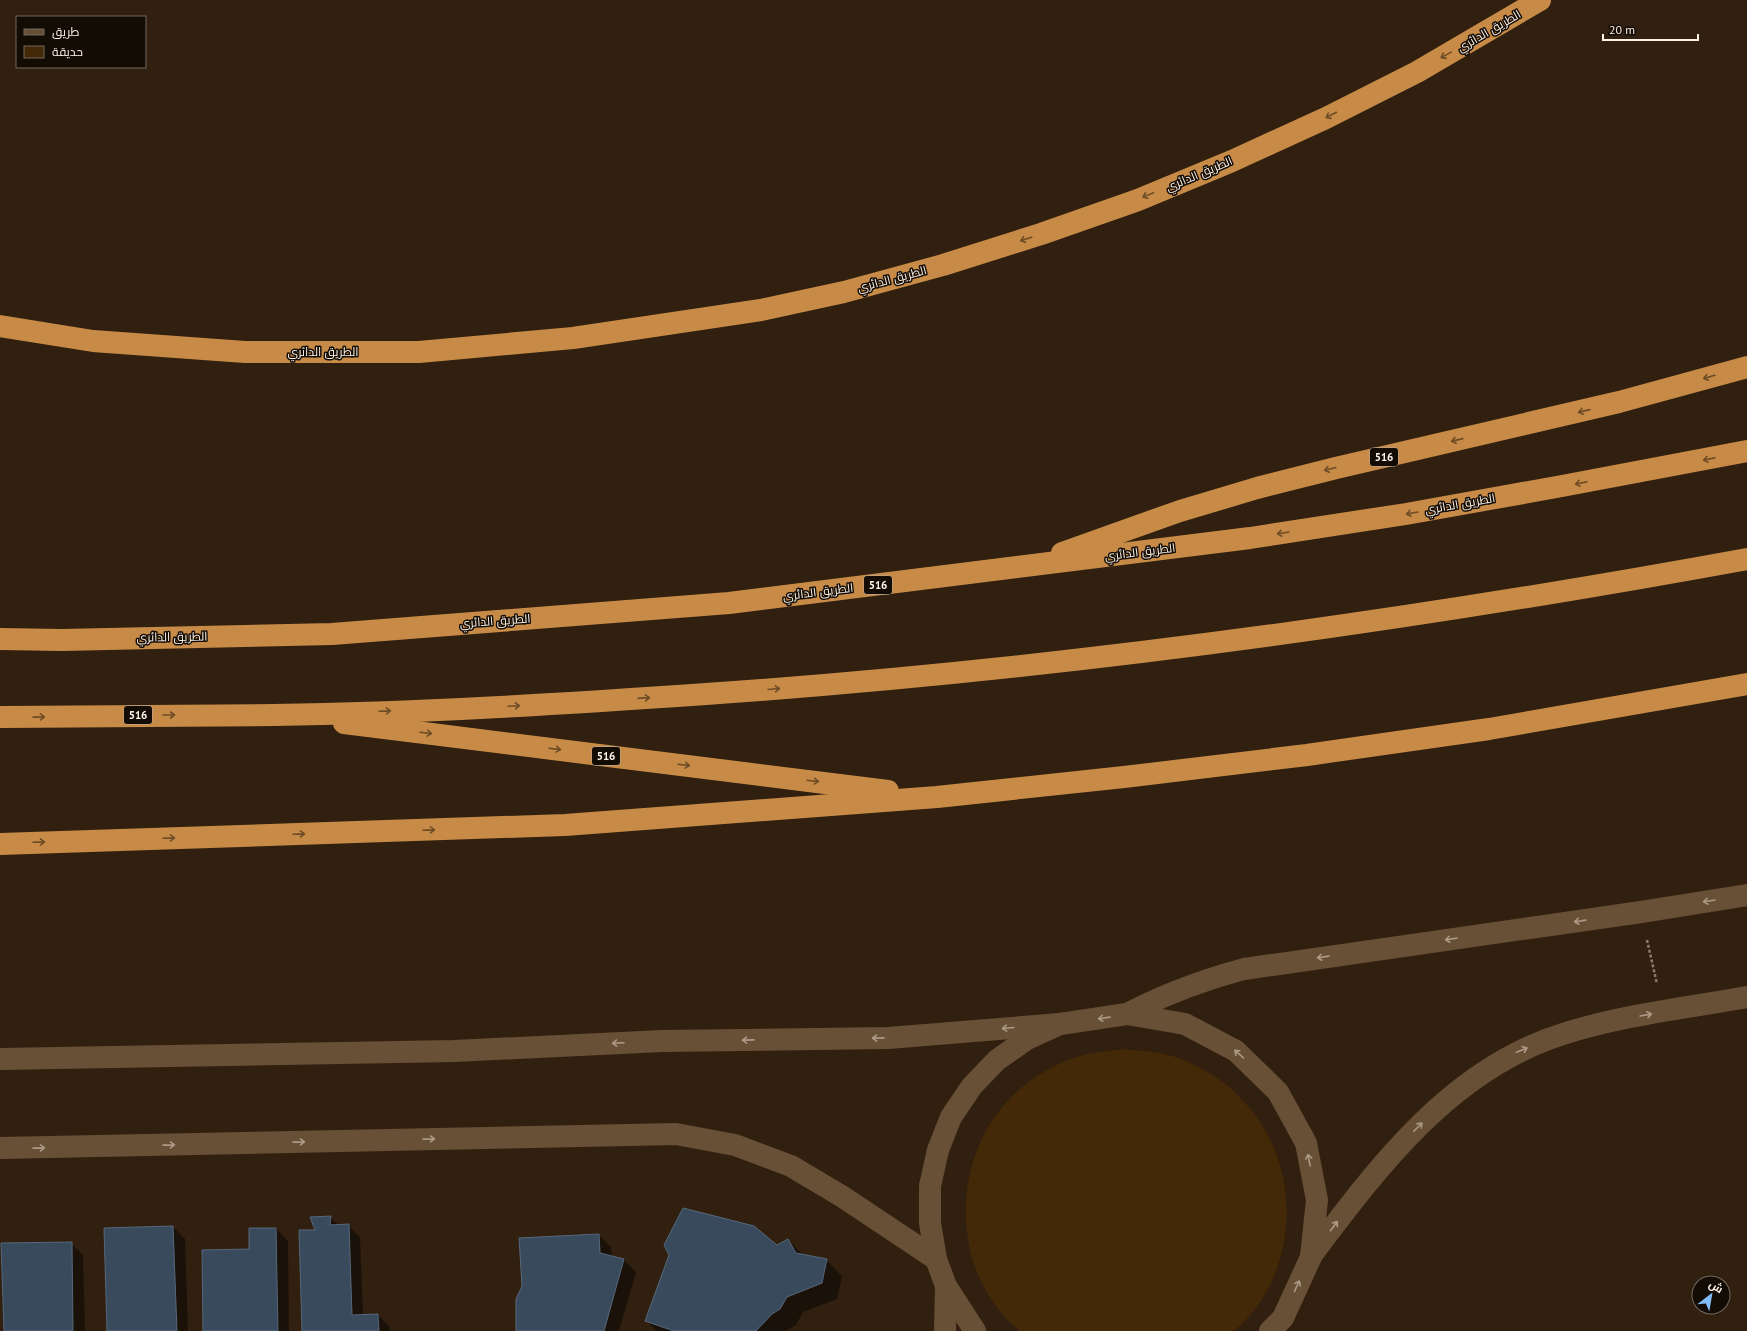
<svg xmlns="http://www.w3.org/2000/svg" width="1747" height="1331" font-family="'PT Sans',Cairo,sans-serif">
<rect width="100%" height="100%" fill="#31200f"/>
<path fill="#442909" d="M 1124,1049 C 1136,1051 1148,1051 1160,1053 C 1183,1057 1210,1072 1228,1086 C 1233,1090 1238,1096 1243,1101 C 1304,1164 1301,1274 1234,1331 L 1020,1331 C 946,1271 949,1149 1021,1088 C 1039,1073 1064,1059 1088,1054 C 1100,1052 1112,1051 1124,1049 Z"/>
<g fill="#0007">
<path d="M 330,1217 L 339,1226 L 348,1225 L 360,1237 L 363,1315 L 378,1315 L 390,1327 L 390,1331 L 303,1331 L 317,1231 Z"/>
<path d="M 173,1227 L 185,1239 L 188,1331 L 108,1331 Z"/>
<path d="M 276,1228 L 288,1241 L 289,1331 L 204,1331 L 250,1250 Z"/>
<path d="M 599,1235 L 611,1247 L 612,1257 L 624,1260 L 636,1272 L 619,1331 L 517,1331 L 523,1286 L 520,1239 Z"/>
<path d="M 788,1240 L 804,1256 L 826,1260 L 842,1276 L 837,1299 L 803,1312 L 796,1325 L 786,1331 L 657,1331 L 646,1320 Z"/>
<path d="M 71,1243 L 83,1255 L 85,1331 L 5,1331 Z"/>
</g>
<g fill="#384a5c" stroke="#56687c">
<path d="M 683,1208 L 754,1226 L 777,1245 L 788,1239 L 796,1253 L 827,1259 L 822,1283 L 787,1297 L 780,1309 L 772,1314 L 756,1331 L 674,1331 L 645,1321 L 669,1255 L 664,1245 Z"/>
<path d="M 331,1216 L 330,1225 L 349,1224 L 352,1315 L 378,1314 L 379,1331 L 302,1331 L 299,1230 L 315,1230 L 310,1217 Z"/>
<path d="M 173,1226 L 177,1331 L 107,1331 L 104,1228 Z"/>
<path d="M 249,1228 L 276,1228 L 278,1331 L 203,1331 L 202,1250 L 249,1249 Z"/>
<path d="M 599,1234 L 600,1253 L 624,1259 L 604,1331 L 516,1331 L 516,1299 L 522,1286 L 519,1238 Z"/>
<path d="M 72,1242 L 73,1331 L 4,1331 L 1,1243 Z"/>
</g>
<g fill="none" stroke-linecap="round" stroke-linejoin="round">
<path stroke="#8a7b6d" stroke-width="2.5" stroke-dasharray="3 2" stroke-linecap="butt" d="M 1647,940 L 1657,984"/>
<g stroke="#685037" stroke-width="22">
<path d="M 1127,1014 C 1165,994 1203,980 1244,969 L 1641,912 L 1747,895"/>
<path d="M 0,1059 L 454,1051 L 662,1041 L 888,1038 L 1060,1024"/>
<path d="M 0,1148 L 676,1134 L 735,1145 L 791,1166 L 843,1197 L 936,1259"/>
<path d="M 1311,1256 C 1378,1167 1451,1069 1563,1034 C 1622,1015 1686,1008 1747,997"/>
<path d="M 945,1331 L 946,1286"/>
<path d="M 975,1331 L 946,1286 L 936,1259 L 930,1223 L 930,1186 L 938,1150 L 951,1117 L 972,1086 L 997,1060 L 1027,1039 L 1060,1024 L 1127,1014 L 1185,1024 L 1236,1051 L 1278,1092 L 1306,1143 L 1317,1200 L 1311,1257 L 1283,1318 L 1270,1331"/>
</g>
<g stroke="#c78b47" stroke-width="22">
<path d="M 0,326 L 93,341 L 245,352 L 419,352 L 573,338 L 761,310 L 844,292 L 943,265 L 1041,234 L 1138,200 L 1232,161 L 1326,118 L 1417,72 L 1540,0"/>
<path d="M 1062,553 L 1180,511 L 1257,488 L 1336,468 L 1619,402 L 1747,367"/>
<path d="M 0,639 L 62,640 L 332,634 L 729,603 L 1250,538 L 1406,514 L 1562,486 L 1747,451"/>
<path d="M 0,717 C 91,716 182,716 274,715 C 418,713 562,704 706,694 C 1055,670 1403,622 1747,559"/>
<path d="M 344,723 L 888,791"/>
<path d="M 0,844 L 565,825 L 937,797 L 1124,777 L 1307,755 L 1489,729 L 1747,684"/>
</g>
</g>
<defs><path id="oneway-shaft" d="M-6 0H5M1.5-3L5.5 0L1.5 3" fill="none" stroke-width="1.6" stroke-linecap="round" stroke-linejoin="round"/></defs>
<g stroke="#6d4c26">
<use href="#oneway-shaft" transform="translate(1446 55) rotate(151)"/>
<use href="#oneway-shaft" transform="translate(1331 115) rotate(153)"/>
<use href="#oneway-shaft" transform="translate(1148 195) rotate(158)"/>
<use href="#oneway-shaft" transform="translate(1026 239) rotate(162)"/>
<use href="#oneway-shaft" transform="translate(1709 377) rotate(164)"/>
<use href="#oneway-shaft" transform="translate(1584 411) rotate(167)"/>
<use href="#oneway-shaft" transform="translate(1457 440) rotate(167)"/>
<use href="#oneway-shaft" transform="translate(1709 459) rotate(169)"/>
<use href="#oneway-shaft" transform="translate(1330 469) rotate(166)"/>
<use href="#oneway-shaft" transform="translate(1581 483) rotate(169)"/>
<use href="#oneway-shaft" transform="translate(1412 513) rotate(170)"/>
<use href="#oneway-shaft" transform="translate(1283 533) rotate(171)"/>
<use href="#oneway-shaft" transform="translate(774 689) rotate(-5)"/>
<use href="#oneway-shaft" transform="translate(644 698) rotate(-4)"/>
<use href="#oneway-shaft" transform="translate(514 706) rotate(-3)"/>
<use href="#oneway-shaft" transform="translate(385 711) rotate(-2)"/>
<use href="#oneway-shaft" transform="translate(169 715)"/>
<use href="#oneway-shaft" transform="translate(39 717) rotate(-1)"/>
<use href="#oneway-shaft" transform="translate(426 733) rotate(7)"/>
<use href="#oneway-shaft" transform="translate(555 749) rotate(7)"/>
<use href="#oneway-shaft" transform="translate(684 765) rotate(7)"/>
<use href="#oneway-shaft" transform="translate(813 781) rotate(7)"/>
<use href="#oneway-shaft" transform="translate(429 830) rotate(-2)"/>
<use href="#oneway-shaft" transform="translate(299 834) rotate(-2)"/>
<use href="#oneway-shaft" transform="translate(169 838) rotate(-2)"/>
<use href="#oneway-shaft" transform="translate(39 842) rotate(-2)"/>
</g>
<g stroke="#ac9986">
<use href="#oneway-shaft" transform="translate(1709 901) rotate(171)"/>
<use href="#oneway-shaft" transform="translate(1580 921) rotate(172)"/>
<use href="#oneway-shaft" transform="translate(1451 939) rotate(172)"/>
<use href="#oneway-shaft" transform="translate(1323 957) rotate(172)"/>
<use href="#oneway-shaft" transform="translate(1646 1015) rotate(-10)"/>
<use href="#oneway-shaft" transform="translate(1104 1018) rotate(172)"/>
<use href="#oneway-shaft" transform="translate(1008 1028) rotate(175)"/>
<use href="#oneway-shaft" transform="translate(878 1038) rotate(179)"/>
<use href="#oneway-shaft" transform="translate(748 1040) rotate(179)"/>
<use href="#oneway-shaft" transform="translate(618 1043) rotate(177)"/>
<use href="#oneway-shaft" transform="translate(1522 1050) rotate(-22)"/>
<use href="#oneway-shaft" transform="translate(1239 1054) rotate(-139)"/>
<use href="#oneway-shaft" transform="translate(1418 1127) rotate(-45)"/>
<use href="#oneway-shaft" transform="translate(429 1139) rotate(-1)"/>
<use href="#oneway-shaft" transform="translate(299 1142) rotate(-1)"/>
<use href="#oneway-shaft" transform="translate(169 1145) rotate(-1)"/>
<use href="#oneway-shaft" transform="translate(39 1148) rotate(-1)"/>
<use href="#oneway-shaft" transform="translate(1309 1160) rotate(-101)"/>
<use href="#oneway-shaft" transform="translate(1334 1226) rotate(-53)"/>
<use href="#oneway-shaft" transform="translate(1297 1286) rotate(-65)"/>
</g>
<g text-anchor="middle" stroke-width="3" stroke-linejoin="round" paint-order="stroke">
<g fill="#130c05" stroke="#b8ada3" stroke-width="1">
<rect x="1370" y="448" width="28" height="18" rx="3"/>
<rect x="864" y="576" width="28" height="18" rx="3"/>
<rect x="124" y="706" width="28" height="18" rx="3"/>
<rect x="592" y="747" width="28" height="18" rx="3"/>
</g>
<g font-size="11" font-weight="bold" fill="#fef2e7">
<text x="1384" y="461">516</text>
<text x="878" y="589">516</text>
<text x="138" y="719">516</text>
<text x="606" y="760">516</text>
</g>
<g font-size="12" fill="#fef2e7" stroke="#130c05">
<text transform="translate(1489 31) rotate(-30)" y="4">الطريق الدائري</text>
<text transform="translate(1199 174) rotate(-23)" y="4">الطريق الدائري</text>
<text transform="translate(892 279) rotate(-15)" y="4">الطريق الدائري</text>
<text x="323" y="356">الطريق الدائري</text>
<text transform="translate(1460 504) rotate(-10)" y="4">الطريق الدائري</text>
<text transform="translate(1140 552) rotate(-7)" y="4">الطريق الدائري</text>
<text transform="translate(818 592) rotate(-7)" y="4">الطريق الدائري</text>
<text transform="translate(495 621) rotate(-4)" y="4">الطريق الدائري</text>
<text transform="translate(172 637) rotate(-1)" y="4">الطريق الدائري</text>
</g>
</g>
<rect x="16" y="16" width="130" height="52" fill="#130c05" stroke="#71685f"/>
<rect x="24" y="29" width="20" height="6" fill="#685037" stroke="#71685f"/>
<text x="52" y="36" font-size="12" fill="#fef2e7">طريق</text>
<rect x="24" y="46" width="20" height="12" fill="#442909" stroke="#71685f"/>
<text x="52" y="56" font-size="12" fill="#fef2e7">حديقة</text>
<g transform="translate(1711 1295) rotate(31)"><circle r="19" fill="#130c05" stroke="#71685f"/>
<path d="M0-3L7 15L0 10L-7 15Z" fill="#82bcfa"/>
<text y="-6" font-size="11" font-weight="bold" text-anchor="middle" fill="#fef2e7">ش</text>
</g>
<path d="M1603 34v6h95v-6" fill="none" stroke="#fef2e7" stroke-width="2"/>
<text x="1609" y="34" font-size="12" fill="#fef2e7" stroke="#130c05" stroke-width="3" paint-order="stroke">20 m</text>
</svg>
